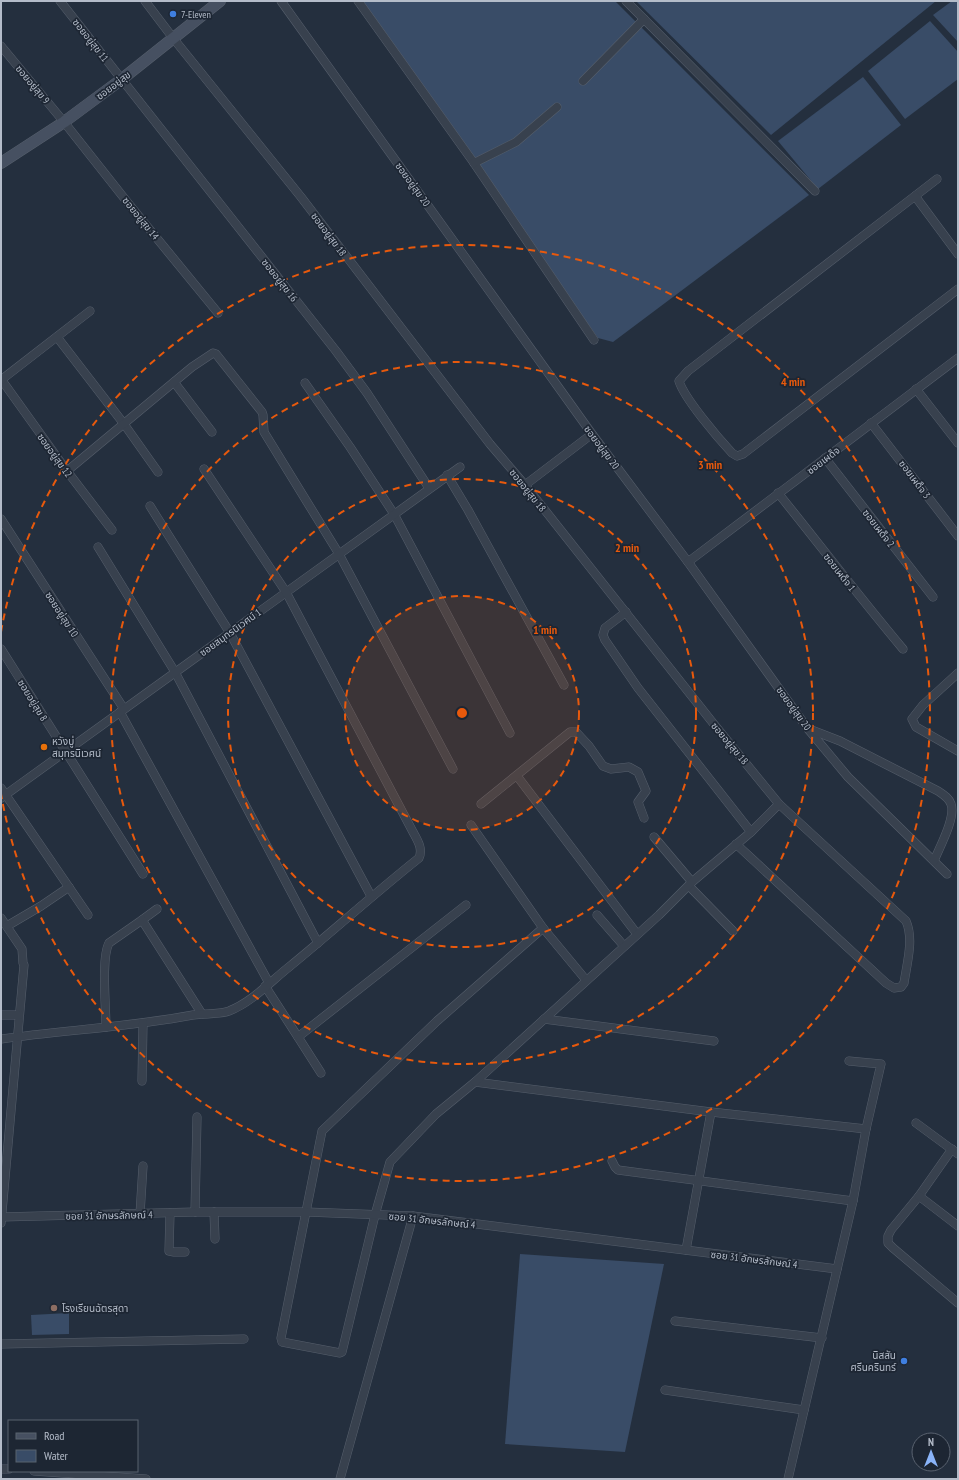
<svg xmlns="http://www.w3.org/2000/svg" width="959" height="1480" font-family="'PT Sans Narrow','Noto Sans Thai',sans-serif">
<rect width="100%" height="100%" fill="#242f3e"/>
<g fill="#394c67">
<path d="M 363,1 L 615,1 L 809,195 L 613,342 L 598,338 L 359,4 Z"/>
<path d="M 636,1 L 936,1 L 771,135 Z"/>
<path d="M 952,1 L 958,1 L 958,42 L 933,15 Z"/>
<path d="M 930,21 L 958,52 L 958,79 L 905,119 L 868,71 Z"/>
<path d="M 863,77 L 901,125 L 818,189 L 778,141 Z"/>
<path d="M 520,1254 L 664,1264 L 625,1452 L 505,1444 Z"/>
<path d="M 69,1313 L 69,1334 L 32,1335 L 31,1315 Z"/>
</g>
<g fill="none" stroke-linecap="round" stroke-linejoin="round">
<g stroke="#565f6c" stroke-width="9">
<g id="street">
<path d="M 60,1 L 336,351 L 367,393 L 429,488"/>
<path d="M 145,1 L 173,38 L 301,197 L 490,444 L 525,485 L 713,723 L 779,804 L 906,921 C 914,939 907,963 904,983 L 901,987 L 894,988 L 886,983 L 736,844"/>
<path d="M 281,1 L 592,434 L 688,562 L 808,729 L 848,777 L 947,874"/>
<path d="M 358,1 L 474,163 L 594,340"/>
<path d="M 626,1 L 815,191"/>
<path d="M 1,46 L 64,122 L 128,203 L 218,313"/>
<path d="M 583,81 L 644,19"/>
<path d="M 474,163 L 516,142 L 557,107"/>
<path d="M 915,196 L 937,179"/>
<path d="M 958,254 L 915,196 L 688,371 L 679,381 C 684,398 718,438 732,453 L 737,456 L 743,454 L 958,289"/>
<path d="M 57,337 L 124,424 L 158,472"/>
<path d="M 1,379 L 67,471 L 112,530"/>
<path d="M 1,380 L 90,311"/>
<path d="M 174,382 L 212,432"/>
<path d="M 305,383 L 350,447 L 394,514 L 510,733"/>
<path d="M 916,389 L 958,443"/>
<path d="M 871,423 L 958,536"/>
<path d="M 825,458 L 933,597"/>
<path d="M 67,471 L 192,367 L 213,353 L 216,354 L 262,412 L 263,415 L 264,432 L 339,554 L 453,769"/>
<path d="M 447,475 L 468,510 L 564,685"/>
<path d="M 525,485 L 592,434"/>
<path d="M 778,493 C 820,545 860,598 903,649"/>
<path d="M 150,506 L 230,633 L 371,896"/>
<path d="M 1,519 L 124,709"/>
<path d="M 98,547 L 175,672 L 318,943"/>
<path d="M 688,562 L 958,358"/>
<path d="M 626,612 L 605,628 L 603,635 L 605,640 L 638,688 L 751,832"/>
<path d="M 1,649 L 143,874"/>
<path d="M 958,673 L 923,705 L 912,719 L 916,727 L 958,751"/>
<path d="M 120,712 L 269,983"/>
<path d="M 809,729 L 840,741 L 938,791 C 944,795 949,798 951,804 C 956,818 939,848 934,861"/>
<path d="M 517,776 L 637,934"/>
<path d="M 1,788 L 88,915"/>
<path d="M 1,798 L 460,467"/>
<path d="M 481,804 L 565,736 L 570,732 L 576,732 L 589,746 L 603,766 L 611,769 L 629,767 L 638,772 L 646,791 L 638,802 L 644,818"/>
<path d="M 471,825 L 543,928 L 586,980"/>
<path d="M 654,837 L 692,882"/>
<path d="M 689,886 L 733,931"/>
<path d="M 597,915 L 624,946"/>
<path d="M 1,918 L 22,949 L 23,963 L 24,965 L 1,1223"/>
<path d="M 142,920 L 157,909"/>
<path d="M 7,926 L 41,906 L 69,887"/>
<path d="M 543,928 L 437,1021 L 322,1131 L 281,1338 L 282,1342 L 340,1353 L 342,1352 L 375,1215 L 390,1162 L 436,1114 L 475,1082 L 711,1112 L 866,1129"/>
<path d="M 265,986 L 298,1037 L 466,905"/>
<path d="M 1,1015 L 19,1015"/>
<path d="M 544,1019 L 714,1041"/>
<path d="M 106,1027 C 106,1008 101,958 109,943 L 142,920 L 202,1014"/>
<path d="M 298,1037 L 321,1073"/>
<path d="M 1,1039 C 65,1030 129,1027 193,1015 C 204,1013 218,1015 229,1011 C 252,1002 270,982 289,967 C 333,931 375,893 419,858 C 423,849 418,841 413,832 L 286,592 L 204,469"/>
<path d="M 142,1081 L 143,1023"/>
<path d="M 475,1082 L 659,915 L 692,882 L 751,832 L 779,804"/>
<path d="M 916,1123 L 958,1154"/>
<path d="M 952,1149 L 919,1196 L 891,1230 L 888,1236 L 888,1243 L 893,1248 L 958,1303"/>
<path d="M 612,1161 L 615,1167 L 618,1170 L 853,1201"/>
<path d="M 919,1196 L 958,1226"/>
<path d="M 195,1212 L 197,1117"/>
<path d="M 214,1212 L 215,1239"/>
<path d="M 170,1213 L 169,1251 L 174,1252 L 185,1252"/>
<path d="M 140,1214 L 143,1166"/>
<path d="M 1,1217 L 195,1212 L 306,1212 L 413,1216 L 837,1269"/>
<path d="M 686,1250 L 711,1112"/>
<path d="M 675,1321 L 822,1338"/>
<path d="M 1,1344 L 244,1339"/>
<path d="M 665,1390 L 804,1410"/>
<path d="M 1,1469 L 9,1469"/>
<path d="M 34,1471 L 146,1479"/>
<path d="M 340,1479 L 413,1216"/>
<path d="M 788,1479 L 853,1201 L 866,1129 L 881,1064 L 849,1061"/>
</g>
</g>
<g stroke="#565f6c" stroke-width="12">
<path id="secondary" d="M 1,163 L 64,122 L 122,79 L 220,1"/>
</g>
<use href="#street" stroke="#38414e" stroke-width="8"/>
<use href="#secondary" stroke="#465061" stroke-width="11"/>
</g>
<circle cx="462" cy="713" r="117" fill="#e8590c" fill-opacity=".12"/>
<g fill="none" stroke="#e8590c" stroke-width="2" stroke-dasharray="7 5">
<circle cx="462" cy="713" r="117"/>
<circle cx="462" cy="713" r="234"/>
<circle cx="462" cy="713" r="351"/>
<path d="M1 632A468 468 0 1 1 1 794"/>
</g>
<g fill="#3f7fe0" stroke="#1d2633" stroke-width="1.5">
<circle cx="173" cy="14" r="4"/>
<circle cx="904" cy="1361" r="4"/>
</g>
<circle fill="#e8710a" stroke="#1d2633" stroke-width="1.5" cx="44" cy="747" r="4"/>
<circle fill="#8d6e63" stroke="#1d2633" stroke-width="1.5" cx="54" cy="1308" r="4"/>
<g text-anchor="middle" stroke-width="3.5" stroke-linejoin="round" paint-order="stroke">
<g font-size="10" fill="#b4bcc9" stroke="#1d2633" text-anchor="start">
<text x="181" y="18">7-Eleven</text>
<text x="52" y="745">หวังบู่<tspan x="52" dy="12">สมุทรนิเวศน์</tspan></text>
<text x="62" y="1312">โรงเรียนฉัตรสุดา</text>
<text x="896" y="1359" text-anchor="end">นิสสัน<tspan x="896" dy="12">ศรีนครินทร์</tspan></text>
</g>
<g font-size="10" fill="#b4bcc9" stroke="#1d2633">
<text transform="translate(91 40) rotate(52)" y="4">ซอยอยู่สุข 11</text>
<text transform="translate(33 84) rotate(50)" y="4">ซอยอยู่สุข 9</text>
<text transform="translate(113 85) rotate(-37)" y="4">ซอยอยู่สุข</text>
<text transform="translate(413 184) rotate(54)" y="4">ซอยอยู่สุข 20</text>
<text transform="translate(141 218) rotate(51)" y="4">ซอยอยู่สุข 14</text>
<text transform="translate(329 234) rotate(53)" y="4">ซอยอยู่สุข 18</text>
<text transform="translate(280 280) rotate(52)" y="4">ซอยอยู่สุข 16</text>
<text transform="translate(602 447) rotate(53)" y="4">ซอยอยู่สุข 20</text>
<text transform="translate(55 455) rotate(54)" y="4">ซอยอยู่สุข 12</text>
<text transform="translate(823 460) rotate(-37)" y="4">ซอยเผด็จ</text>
<text transform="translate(915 479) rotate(53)" y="4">ซอยเผด็จ 3</text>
<text transform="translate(528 490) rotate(51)" y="4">ซอยอยู่สุข 18</text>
<text transform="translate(879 528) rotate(52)" y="4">ซอยเผด็จ 2</text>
<text transform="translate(840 572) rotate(52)" y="4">ซอยเผด็จ 1</text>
<text transform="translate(62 614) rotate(57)" y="4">ซอยอยู่สุข 10</text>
<text transform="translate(230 632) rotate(-36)" y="4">ซอยสมุทรนิเวศน์ 1</text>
<text transform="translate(33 700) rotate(58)" y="4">ซอยอยู่สุข 8</text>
<text transform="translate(794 708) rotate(54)" y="4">ซอยอยู่สุข 20</text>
<text transform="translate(730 743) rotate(50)" y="4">ซอยอยู่สุข 18</text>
<text transform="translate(109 1215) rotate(-1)" y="4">ซอย 31 อักษรลักษณ์ 4</text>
<text transform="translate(432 1220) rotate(6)" y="4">ซอย 31 อักษรลักษณ์ 4</text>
<text transform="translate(754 1259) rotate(7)" y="4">ซอย 31 อักษรลักษณ์ 4</text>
</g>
</g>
<circle cx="462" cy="713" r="6" fill="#e8590c" stroke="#1d2633" stroke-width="2"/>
<g font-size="12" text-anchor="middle" font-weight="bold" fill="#e8590c" stroke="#1d2633" stroke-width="3.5" stroke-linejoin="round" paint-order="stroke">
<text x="793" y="386">4 min</text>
<text x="710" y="469">3 min</text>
<text x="627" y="552">2 min</text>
<text x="545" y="634">1 min</text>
</g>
<rect width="959" height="1480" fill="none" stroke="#b4bcc9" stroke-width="4"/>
<rect x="8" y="1420" width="130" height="52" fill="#1d2633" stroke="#59626f"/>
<rect x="16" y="1433" width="20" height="6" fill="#465061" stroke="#59626f"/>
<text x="44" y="1440" font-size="12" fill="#b4bcc9">Road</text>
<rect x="16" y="1450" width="20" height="12" fill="#394c67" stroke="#59626f"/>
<text x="44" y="1460" font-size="12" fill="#b4bcc9">Water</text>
<g transform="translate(931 1452)"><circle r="19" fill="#1d2633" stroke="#59626f"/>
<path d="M0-3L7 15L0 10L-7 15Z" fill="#8ab4f8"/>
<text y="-6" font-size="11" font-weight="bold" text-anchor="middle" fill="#b4bcc9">N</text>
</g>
</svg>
